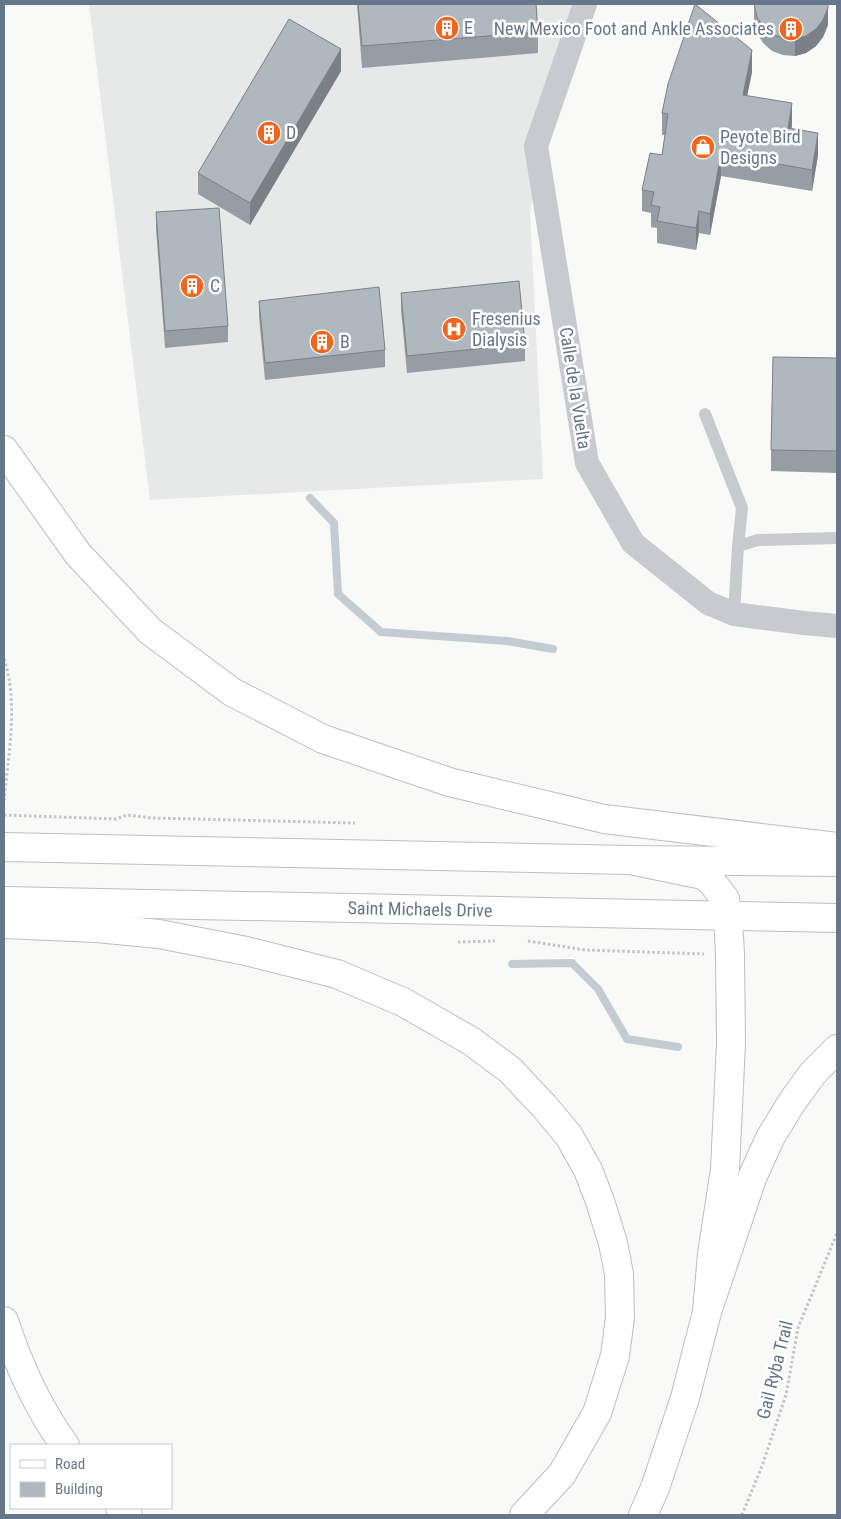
<svg xmlns="http://www.w3.org/2000/svg" width="841" height="1519" font-family="'Roboto Condensed',sans-serif">
<rect width="100%" height="100%" fill="#f9f9f7"/>
<path fill="#e7e8e8" d="M 89,4 L 582,4 L 530,210 L 543,479 L 150,500 Z"/>
<g fill="none" stroke-linecap="round" stroke-linejoin="round">
<g stroke="#c2ccd2" stroke-width="8">
<path d="M 310,498 L 334,523 L 338,594 L 381,632 L 507,641 L 553,649"/>
<path d="M 512,964 L 572,963 L 598,989 L 627,1039 L 678,1047"/>
</g>
<g stroke="#bcc0c4" stroke-width="30">
<g id="primary">
<path d="M 4,847 L 630,860 L 837,862"/>
<path id="s1" d="M 4,901 L 837,918"/>
</g>
</g>
<g stroke="#bbbec2" stroke-width="30">
<g id="highway">
<path d="M 4,450 L 78,554 L 150,631 L 232,692 L 323,739 L 449,782 L 604,819 L 837,847"/>
<path d="M 630,860 L 703,875 L 712,882 L 725,899 L 728,916 L 730,955 L 731,1043 L 725,1169 L 712,1254 L 707,1312"/>
<path d="M 4,924 L 97,928 L 159,934 L 246,951 L 337,974 L 403,1002 L 471,1041 L 510,1070 L 544,1106 L 569,1136 L 588,1170 L 600,1201 L 613,1243 L 619,1274 L 620,1317 L 615,1356 L 597,1413 L 562,1474 L 524,1515"/>
<path d="M 4,1321 C 18,1363 38,1409 65,1445"/>
<path d="M 120,1508 L 128,1515"/>
<path d="M 643,1515 L 655,1488 L 685,1398 L 707,1312 L 752,1178 L 770,1138 L 792,1102 L 813,1073 L 837,1049"/>
</g>
</g>
<g stroke="#c2c4c7" stroke-width="3" stroke-dasharray="2.5 2.5" stroke-linecap="butt">
<path d="M 4,659 C 19,704 8,755 4,801"/>
<path d="M 4,815 L 116,819 L 127,815 L 153,818 L 355,823"/>
<path d="M 528,941 L 585,950 L 704,954"/>
<path d="M 458,942 L 495,941"/>
<path d="M 742,1515 L 762,1466 L 786,1395 L 798,1328 L 837,1233"/>
</g>
<g stroke="#c7cacf" stroke-width="12">
<path d="M 705,414 L 742,508 L 738,546"/>
<path d="M 734,614 L 738,546 L 758,540 L 837,538"/>
</g>
<path stroke="#c7cacf" stroke-width="24" d="M 585,4 L 536,146 L 587,463 L 633,543 L 708,603 L 734,614 L 804,623 L 837,626"/>
<use href="#primary" stroke="#fff" stroke-width="28"/>
<use href="#highway" stroke="#fff" stroke-width="28"/>
</g>
<g fill="#969da4">
<path d="M 357,4 L 536,4 L 538,32 L 538,53 L 362,68 Z"/>
<path d="M 754,4 L 828,25 L 823,37 L 816,46 L 806,53 L 795,56 L 783,55 L 772,51 L 763,43 L 757,33 L 754,22 Z"/>
<path d="M 341,71 L 250,225 L 198,194 L 198,173 Z"/>
<path d="M 752,72 L 747,96 L 792,125 L 791,129 L 818,155 L 812,191 L 721,176 L 710,235 L 699,233 L 696,250 L 657,243 L 657,228 L 651,227 L 651,213 L 642,211 L 642,190 L 662,155 L 665,135 L 662,135 L 662,113 Z"/>
<path d="M 156,212 L 228,326 L 228,342 L 165,348 L 156,229 Z"/>
<path d="M 401,293 L 525,344 L 525,361 L 407,373 L 401,310 Z"/>
<path d="M 259,301 L 385,350 L 385,367 L 265,380 L 259,317 Z"/>
<path d="M 837,358 L 837,473 L 771,471 L 771,450 Z"/>
</g>
<g fill="#7a8086">
<path d="M 828,8 L 828,25 L 823,37 L 816,46 L 806,53 L 795,56 L 795,39 Z"/>
<path d="M 341,49 L 341,71 L 250,225 L 250,203 Z"/>
<path d="M 752,50 L 752,72 L 743,116 L 743,95 Z"/>
<path d="M 792,103 L 792,125 L 788,149 L 788,128 Z"/>
<path d="M 818,133 L 818,155 L 812,191 L 812,170 Z"/>
<path d="M 721,154 L 721,176 L 710,235 L 710,214 Z"/>
<path d="M 699,211 L 699,233 L 696,250 L 696,228 Z"/>
</g>
<g fill="#afb7bf" stroke="#7a8086">
<path d="M 358,4 L 536,4 L 538,32 L 362,46 Z"/>
<path d="M 695,4 L 752,50 L 743,95 L 792,103 L 788,128 L 818,133 L 812,170 L 721,154 L 710,214 L 699,211 L 696,228 L 657,221 L 660,207 L 651,205 L 654,192 L 642,190 L 650,153 L 662,155 L 668,114 L 662,113 L 668,84 Z"/>
<path d="M 754,4 L 828,4 L 828,8 L 823,20 L 816,29 L 806,36 L 795,39 L 783,38 L 772,34 L 763,26 L 757,17 Z"/>
<path d="M 289,19 L 341,49 L 250,203 L 198,173 Z"/>
<path d="M 219,208 L 228,326 L 165,331 L 156,212 Z"/>
<path d="M 519,281 L 525,344 L 407,356 L 401,293 Z"/>
<path d="M 379,287 L 385,350 L 265,363 L 259,301 Z"/>
<path d="M 773,357 L 837,358 L 837,451 L 771,450 Z"/>
</g>
<defs>
<g id="building-disc" transform="scale(1.25)"><circle r="9.5" fill="#f3641d" stroke="#fff"/><path d="M-4-6H4V6H1V3H-1V6H-4ZM-2.5-4.3h1.7v1.8h-1.7ZM.8-4.3h1.7v1.8H.8ZM-2.5-1h1.7V.8h-1.7ZM.8-1h1.7V.8H.8Z" fill="#fff"/></g>
<g id="shop-disc" transform="scale(1.25)"><circle r="9.5" fill="#f3641d" stroke="#fff"/><path d="M-5-2.5h2.3a2.7 3.5 0 0 1 5.4 0H5L5.5 6h-11ZM-1.5-2.5h3a1.5 2.3 0 0 0-3 0Z" fill="#fff"/></g>
<g id="hospital-disc" transform="scale(1.25)"><circle r="9.5" fill="#f3641d" stroke="#fff"/><path d="M-5-5h3v3.5h4V-5h3V5h-3V1.5h-4V5h-3Z" fill="#fff"/></g>
</defs>
<g fill-rule="evenodd">
<use href="#building-disc" x="447" y="28"/>
<use href="#building-disc" x="791" y="29"/>
<use href="#building-disc" x="269" y="133"/>
<use href="#shop-disc" x="703" y="147"/>
<use href="#building-disc" x="192" y="286"/>
<use href="#hospital-disc" x="454" y="329"/>
<use href="#building-disc" x="322" y="342"/>
</g>
<g text-anchor="middle" stroke-width="5" stroke-linejoin="round" paint-order="stroke">
<g font-size="18" fill="#66778b" stroke="#fff" text-anchor="start">
<text x="464" y="34">E</text>
<text x="774" y="35" text-anchor="end">New Mexico Foot and Ankle Associates</text>
<text x="286" y="139">D</text>
<text x="720" y="143">Peyote Bird<tspan x="720" dy="21">Designs</tspan></text>
<text x="210" y="292">C</text>
<text x="472" y="325">Fresenius<tspan x="472" dy="21">Dialysis</tspan></text>
<text x="340" y="348">B</text>
</g>
<g font-size="18" fill="#66778b" stroke="#fff">
<text transform="translate(575 388) rotate(81)" y="6">Calle de la Vuelta</text>
<text dy="6" stroke="none"><textPath href="#s1" startOffset="416">Saint Michaels Drive</textPath></text>
<text transform="translate(775 1370) rotate(-76)" y="6">Gail Ryba Trail</text>
</g>
</g>
<rect width="841" height="1519" fill="none" stroke="#66778b" stroke-width="10"/>
<rect x="10" y="1444" width="162" height="65" fill="#ffffff" stroke="#c2c9d1"/>
<rect x="20" y="1460" width="25" height="8" fill="#ffffff" stroke="#c2c9d1"/>
<text x="55" y="1469" font-size="15" fill="#66778b">Road</text>
<rect x="20" y="1482" width="25" height="15" fill="#afb7bf" stroke="#c2c9d1"/>
<text x="55" y="1494" font-size="15" fill="#66778b">Building</text>
</svg>
